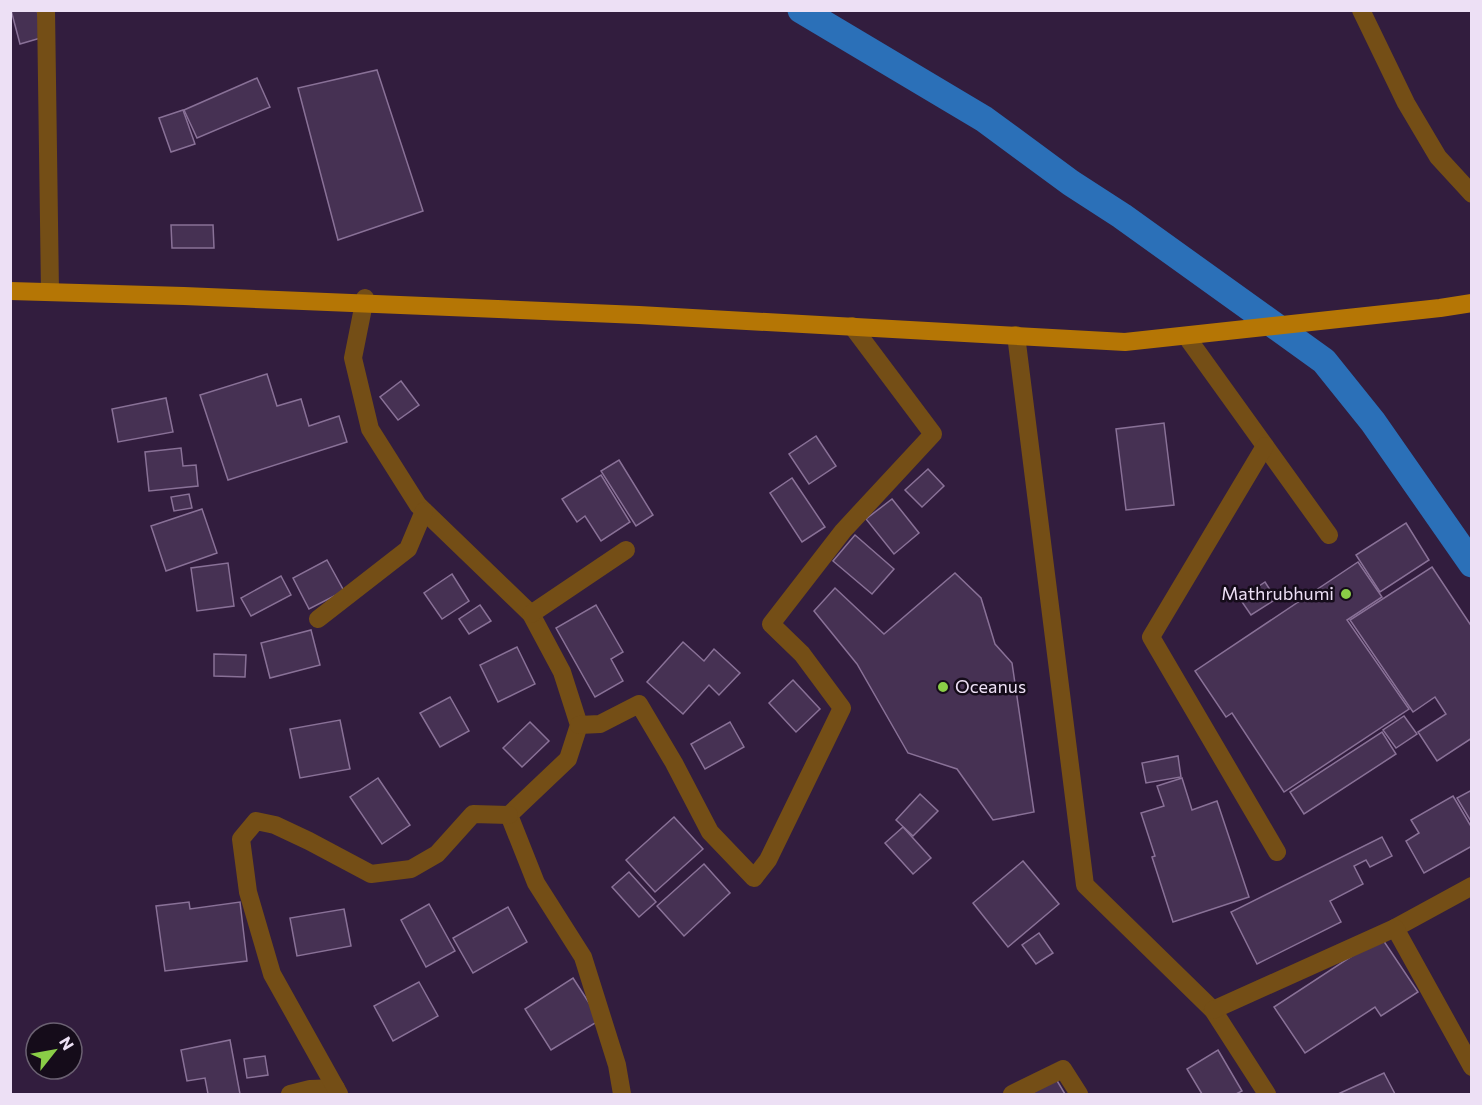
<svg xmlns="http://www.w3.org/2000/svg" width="1482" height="1105" font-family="Commissioner,sans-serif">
<rect width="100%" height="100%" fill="#321d3e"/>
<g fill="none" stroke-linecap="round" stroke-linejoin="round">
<path stroke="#2b70b8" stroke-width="27" d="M 801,10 L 984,119 L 1071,183 L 1122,216 L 1324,361 L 1373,422 L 1472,564"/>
</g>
<g fill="#463153" stroke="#897197" stroke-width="1.5">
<path d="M 11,10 L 37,10 L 44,37 L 20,44 Z"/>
<path d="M 377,70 L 423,211 L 338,240 L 298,88 Z"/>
<path d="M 257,78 L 270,107 L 197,138 L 184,110 Z"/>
<path d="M 183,110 L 195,144 L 171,152 L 159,118 Z"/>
<path d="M 171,225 L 213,225 L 214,248 L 172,248 Z"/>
<path d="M 267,374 L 277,406 L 301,399 L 309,426 L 339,416 L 347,442 L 228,480 L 200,395 Z"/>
<path d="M 401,381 L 419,405 L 398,420 L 380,397 Z"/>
<path d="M 166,398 L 173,432 L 118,442 L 112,409 Z"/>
<path d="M 1164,423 L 1174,505 L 1126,510 L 1116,429 Z"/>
<path d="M 816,436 L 836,466 L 809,484 L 789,454 Z"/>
<path d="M 181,448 L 183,466 L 196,465 L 198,486 L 149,491 L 145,452 Z"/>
<path d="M 619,460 L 653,515 L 636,526 L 601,471 Z"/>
<path d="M 928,469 L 944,486 L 922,507 L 905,490 Z"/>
<path d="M 601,475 L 630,522 L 601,541 L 585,516 L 577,522 L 562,499 Z"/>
<path d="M 792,478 L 825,527 L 802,542 L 770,493 Z"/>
<path d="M 189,494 L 192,508 L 174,511 L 171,497 Z"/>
<path d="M 892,499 L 919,533 L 894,554 L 866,519 Z"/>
<path d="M 202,509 L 217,553 L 166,571 L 151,526 Z"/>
<path d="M 1406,523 L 1429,560 L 1380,592 L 1356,555 Z"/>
<path d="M 855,535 L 894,569 L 872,594 L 833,561 Z"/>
<path d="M 327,560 L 344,591 L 309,609 L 293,578 Z"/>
<path d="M 1358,562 L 1382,597 L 1347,620 L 1409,709 L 1284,792 L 1232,713 L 1226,717 L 1195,671 Z"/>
<path d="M 228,563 L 234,606 L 197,611 L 191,568 Z"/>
<path d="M 1432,567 L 1472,627 L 1472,738 L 1437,761 L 1418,732 L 1446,714 L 1435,697 L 1413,712 L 1350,620 Z"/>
<path d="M 955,573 L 981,598 L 995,644 L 1012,663 L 1034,812 L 993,820 L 957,769 L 908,753 L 857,664 L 814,611 L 835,588 L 884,634 Z"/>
<path d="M 452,574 L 469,601 L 442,619 L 424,593 Z"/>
<path d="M 281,576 L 291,595 L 251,616 L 241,598 Z"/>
<path d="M 1265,582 L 1276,599 L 1251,615 L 1240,599 Z"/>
<path d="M 480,605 L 491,621 L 469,634 L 459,619 Z"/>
<path d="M 596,605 L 623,652 L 611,659 L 623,681 L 595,697 L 556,628 Z"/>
<path d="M 311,630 L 320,665 L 270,678 L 261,643 Z"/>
<path d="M 683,642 L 704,661 L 714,649 L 740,673 L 719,695 L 709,685 L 683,714 L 647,682 Z"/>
<path d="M 517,647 L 535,684 L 498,702 L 480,665 Z"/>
<path d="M 214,654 L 246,655 L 245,677 L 214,676 Z"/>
<path d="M 793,680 L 820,709 L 796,732 L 769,703 Z"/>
<path d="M 450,697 L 469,731 L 440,747 L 420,713 Z"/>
<path d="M 1404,716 L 1417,734 L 1396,748 L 1383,730 Z"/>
<path d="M 340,720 L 350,769 L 300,778 L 290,729 Z"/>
<path d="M 530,722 L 549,741 L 522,767 L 503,748 Z"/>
<path d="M 730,722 L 744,747 L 705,769 L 691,744 Z"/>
<path d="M 1382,732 L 1396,754 L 1304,814 L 1290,792 Z"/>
<path d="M 1178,756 L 1181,777 L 1146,783 L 1142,763 Z"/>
<path d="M 378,778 L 410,825 L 382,844 L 350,797 Z"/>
<path d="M 1182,778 L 1192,810 L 1217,801 L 1249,897 L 1173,922 L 1152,857 L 1155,856 L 1141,813 L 1164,806 L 1157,786 Z"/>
<path d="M 1472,790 L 1472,823 L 1457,798 Z"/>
<path d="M 920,794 L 938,811 L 913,836 L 896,820 Z"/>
<path d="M 1453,796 L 1472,828 L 1472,846 L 1424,873 L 1406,841 L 1419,833 L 1411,820 Z"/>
<path d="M 674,817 L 703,849 L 655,892 L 626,860 Z"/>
<path d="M 903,827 L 931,858 L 913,874 L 885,843 Z"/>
<path d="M 1382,837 L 1392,856 L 1370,867 L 1366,860 L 1354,866 L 1363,884 L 1330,901 L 1341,922 L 1257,964 L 1231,912 Z"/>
<path d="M 1023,861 L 1059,904 L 1008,947 L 973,903 Z"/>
<path d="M 704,864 L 730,893 L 684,936 L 657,906 Z"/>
<path d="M 629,872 L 656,902 L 639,917 L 612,887 Z"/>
<path d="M 189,902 L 190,909 L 240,902 L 247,961 L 165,971 L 156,906 Z"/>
<path d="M 429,904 L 455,951 L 426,967 L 401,920 Z"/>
<path d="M 508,907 L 527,942 L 473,973 L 453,938 Z"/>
<path d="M 344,909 L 351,946 L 297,956 L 290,918 Z"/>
<path d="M 1039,933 L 1053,953 L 1036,964 L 1022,945 Z"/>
<path d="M 1381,937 L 1418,992 L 1381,1016 L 1375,1007 L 1305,1053 L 1274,1007 Z"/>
<path d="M 573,978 L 600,1020 L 551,1050 L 525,1009 Z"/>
<path d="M 419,982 L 438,1016 L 393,1041 L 374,1006 Z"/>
<path d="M 230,1040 L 240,1094 L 208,1094 L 205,1078 L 187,1081 L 181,1050 Z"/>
<path d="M 1218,1050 L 1242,1091 L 1236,1094 L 1202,1094 L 1187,1069 Z"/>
<path d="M 265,1056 L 268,1075 L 247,1078 L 244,1059 Z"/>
<path d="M 1384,1073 L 1395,1094 L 1338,1094 Z"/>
<path d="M 1056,1079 L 1065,1094 L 1030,1094 Z"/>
</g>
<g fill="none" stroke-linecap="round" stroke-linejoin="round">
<g stroke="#744e16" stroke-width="18">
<path d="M 46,10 L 50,292"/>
<path d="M 1361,10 L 1406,103 L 1438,157 L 1472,194"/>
<path d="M 365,298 L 353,358 L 370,429 L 418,505 L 531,614 L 562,672 L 579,725 L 568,759 L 509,815 L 536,883 L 583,957 L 617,1065 L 622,1094"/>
<path d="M 1016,335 L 1085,885 L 1213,1010 L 1267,1094"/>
<path d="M 1186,336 L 1329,535"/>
<path d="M 1265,446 L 1151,637 L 1277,852"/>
<path d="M 531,614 L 626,550"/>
<path d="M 318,619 L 408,549 L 424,511"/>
<path d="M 579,725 L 600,724 L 639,704 L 674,763 L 710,832 L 754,878 L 768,860 L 842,708 L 802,654 L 771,624 L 843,531 L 933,434 L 852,326"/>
<path d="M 1395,928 L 1472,886"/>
<path d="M 1213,1010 L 1395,928 L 1472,1067"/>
<path d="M 290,1094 L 310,1089 L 336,1088"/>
<path d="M 339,1094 L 272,974 L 248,892 L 241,839 L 256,821 L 275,825 L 309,841 L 371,874 L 411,869 L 437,854 L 473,814 L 509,815"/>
<path d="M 1012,1094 L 1063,1069 L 1079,1094"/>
</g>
<path stroke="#b57605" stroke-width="18" d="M 10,291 L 184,296 L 639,315 L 1125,342 L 1440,308 L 1472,303"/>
</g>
<g fill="#8ace47" stroke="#150c1a" stroke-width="2">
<circle cx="1346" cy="594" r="6"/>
<circle cx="943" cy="687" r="6"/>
</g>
<g text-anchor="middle" stroke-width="5" stroke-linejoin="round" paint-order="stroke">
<g font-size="18" fill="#ede0f5" stroke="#150c1a" text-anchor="end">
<text x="1334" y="600">Mathrubhumi</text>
<text x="955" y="693" text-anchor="start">Oceanus</text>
</g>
</g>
<rect width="1482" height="1105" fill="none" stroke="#ede0f5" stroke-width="24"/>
<g transform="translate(54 1051) rotate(59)"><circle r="28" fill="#150c1a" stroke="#6b6172" stroke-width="1.5"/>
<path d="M0-4.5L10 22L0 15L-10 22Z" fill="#8ace47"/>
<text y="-9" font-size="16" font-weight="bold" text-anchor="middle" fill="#ede0f5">N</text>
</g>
</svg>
